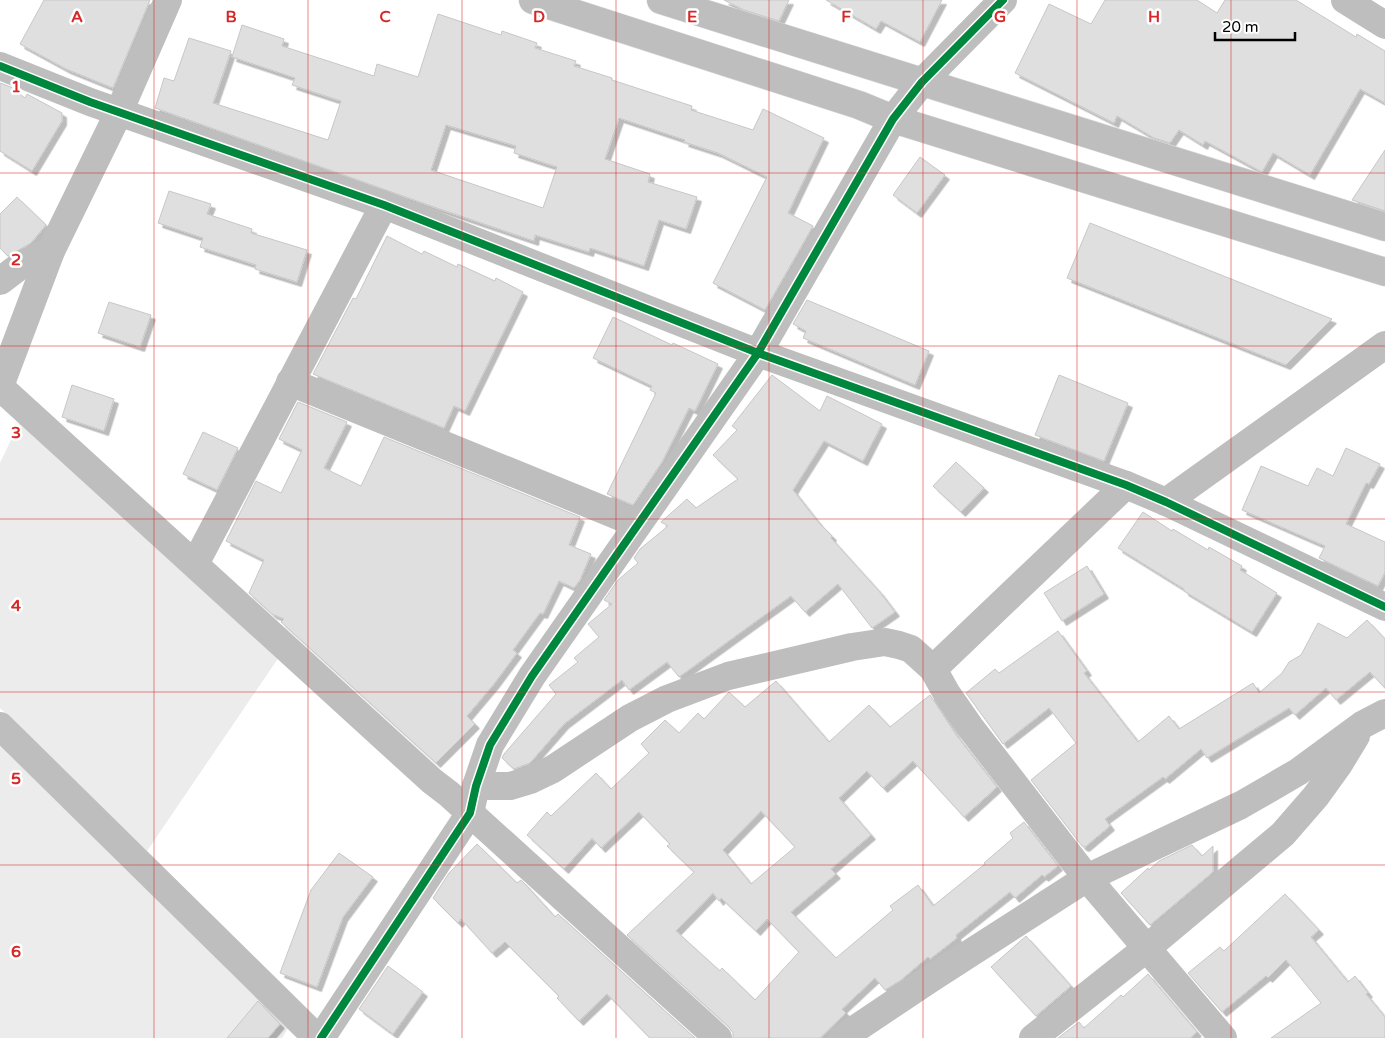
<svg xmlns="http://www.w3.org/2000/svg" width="1385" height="1038" font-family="'Varela Round',sans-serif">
<defs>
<filter id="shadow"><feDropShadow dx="4.5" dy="4.5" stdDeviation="0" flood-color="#0004"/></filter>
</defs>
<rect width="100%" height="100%" fill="#fff"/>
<g fill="#ececec">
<path d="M 19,423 L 279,657 L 147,851 L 0,708 L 0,463 Z"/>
<path d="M 0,746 L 290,1025 L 282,1038 L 0,1038 Z"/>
</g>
<g fill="#dfdfdf" stroke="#c7c7c7" fill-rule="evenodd" filter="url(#shadow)">
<path d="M 44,0 L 150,0 L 113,88 L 66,69 L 20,44 Z"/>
<path d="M 724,0 L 789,0 L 779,21 L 744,10 Z"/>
<path d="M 826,0 L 942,0 L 920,42 L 881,21 L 876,29 Z"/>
<path d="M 1105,0 L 1197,0 L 1217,13 L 1225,0 L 1296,0 L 1356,37 L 1357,34 L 1385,51 L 1385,103 L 1360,89 L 1310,175 L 1273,153 L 1262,172 L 1205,141 L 1203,145 L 1179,130 L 1170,143 L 1154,138 L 1117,116 L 1114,123 L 1015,73 L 1049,4 L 1091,24 Z"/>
<path d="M 438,14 L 501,35 L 502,31 L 537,43 L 535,48 L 576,61 L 574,66 L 612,78 L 612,80 L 692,106 L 691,110 L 753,130 L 763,109 L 824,138 L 788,213 L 813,226 L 765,310 L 713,283 L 767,177 L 718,153 L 684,142 L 685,140 L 619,118 L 605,159 L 650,174 L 648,182 L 697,197 L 686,229 L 659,220 L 644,266 L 590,248 L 589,252 L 535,235 L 534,241 L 431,206 L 155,108 L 164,78 L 174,81 L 189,38 L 231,51 L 213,103 L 328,140 L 341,101 L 292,85 L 295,78 L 232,57 L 242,25 L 284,39 L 282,46 L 374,76 L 377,64 L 418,77 ZM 446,125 L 516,146 L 514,153 L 557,167 L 543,208 L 431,170 Z"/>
<path d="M 0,83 L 11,87 L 25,98 L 27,94 L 62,113 L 62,121 L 32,171 L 0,151 Z"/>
<path d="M 1385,150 L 1385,211 L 1352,200 Z"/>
<path d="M 920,157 L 945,175 L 917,213 L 893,195 Z"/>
<path d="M 169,191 L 211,204 L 207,214 L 252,229 L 251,233 L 307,250 L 297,282 L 255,269 L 256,265 L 200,247 L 203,238 L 158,223 Z"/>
<path d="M 17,197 L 46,225 L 31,243 L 8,256 L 0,248 L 0,214 Z"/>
<path d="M 1090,223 L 1332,319 L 1286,365 L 1067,278 Z"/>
<path d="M 387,236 L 422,254 L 424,251 L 457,267 L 458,264 L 495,281 L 496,278 L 523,292 L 465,411 L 454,406 L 444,428 L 313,374 L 353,298 L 356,299 Z"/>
<path d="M 807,300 L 929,351 L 915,385 L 803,338 L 806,331 L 793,324 Z"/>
<path d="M 109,302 L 151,315 L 140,347 L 98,333 Z"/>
<path d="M 613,317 L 672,345 L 673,343 L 718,364 L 695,411 L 689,408 L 662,462 L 633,505 L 607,494 L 656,393 L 650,390 L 652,386 L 593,358 Z"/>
<path d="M 772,375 L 820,411 L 827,396 L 882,424 L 863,461 L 824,441 L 793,490 L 819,523 L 832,536 L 831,538 L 879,591 L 895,612 L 872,628 L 838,584 L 805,612 L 791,596 L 679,677 L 667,662 L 629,690 L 622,680 L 564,724 L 530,763 L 514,769 L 502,758 L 504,754 L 556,694 L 549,685 L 578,662 L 574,658 L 599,637 L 588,624 L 612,604 L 604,600 L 618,580 L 638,563 L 634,558 L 640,549 L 668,526 L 661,522 L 687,499 L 696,508 L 738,479 L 713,455 L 737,430 L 732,426 Z"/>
<path d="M 1059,375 L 1128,403 L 1104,461 L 1035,435 Z"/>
<path d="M 72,385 L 114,399 L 104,431 L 62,417 Z"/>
<path d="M 298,402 L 347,422 L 324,468 L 361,486 L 384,437 L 580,517 L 569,545 L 591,554 L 580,580 L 574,588 L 559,581 L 543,614 L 540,613 L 513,650 L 517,653 L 494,684 L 467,716 L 475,724 L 436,763 L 281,622 L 284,619 L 272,614 L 249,593 L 264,560 L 226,541 L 256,481 L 281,493 L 302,450 L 279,439 Z"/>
<path d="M 203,432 L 238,448 L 217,490 L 183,474 Z"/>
<path d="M 1346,448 L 1380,464 L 1369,484 L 1366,483 L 1346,524 L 1385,542 L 1385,572 L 1378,586 L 1319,558 L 1325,546 L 1242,510 L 1261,466 L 1308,486 L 1317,468 L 1333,476 Z"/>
<path d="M 956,462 L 984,488 L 961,512 L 933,486 Z"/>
<path d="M 1143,512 L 1172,531 L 1173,529 L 1208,550 L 1209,547 L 1242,566 L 1240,570 L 1277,593 L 1252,632 L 1184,591 L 1184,589 L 1118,548 Z"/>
<path d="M 1087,566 L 1104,594 L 1062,621 L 1044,593 Z"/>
<path d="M 1367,620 L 1385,639 L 1385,688 L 1370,672 L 1336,700 L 1326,688 L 1295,715 L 1289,708 L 1207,758 L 1201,749 L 1165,779 L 1163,777 L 1105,819 L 1110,826 L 1085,847 L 1082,846 L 1031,780 L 1076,743 L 1049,708 L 1003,744 L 966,693 L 995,669 L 999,673 L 1058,631 L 1087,671 L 1084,673 L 1138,742 L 1169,716 L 1179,729 L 1253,683 L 1259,693 L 1282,673 L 1289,662 L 1301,655 L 1318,623 L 1347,638 Z"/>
<path d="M 776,681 L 829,742 L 869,705 L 890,727 L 930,695 L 957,736 L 997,787 L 964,817 L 913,761 L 883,788 L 867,771 L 839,798 L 871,835 L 831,869 L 836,874 L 791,912 L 836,958 L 893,910 L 890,906 L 918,885 L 933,906 L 985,864 L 984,863 L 1013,838 L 1010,833 L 1024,822 L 1058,866 L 1044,877 L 1042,875 L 1015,898 L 1010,892 L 956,935 L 957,938 L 930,959 L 928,957 L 901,980 L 885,990 L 875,978 L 842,1009 L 846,1013 L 820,1038 L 733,1038 L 733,1033 L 728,1026 L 627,935 L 694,872 L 667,846 L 670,844 L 639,812 L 601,848 L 592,838 L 564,869 L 527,835 L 547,812 L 551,816 L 596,773 L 611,789 L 649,753 L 641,744 L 665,720 L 679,733 L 698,713 L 704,719 L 729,692 L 745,707 ZM 761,811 L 795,847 L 751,884 L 723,850 ZM 713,893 L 719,901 L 721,898 L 756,931 L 767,919 L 799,952 L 755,1000 L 722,968 L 720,971 L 676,931 Z"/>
<path d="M 477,844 L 517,883 L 521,880 L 525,884 L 555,917 L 558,914 L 695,1038 L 650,1038 L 607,994 L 579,1021 L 557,998 L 559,996 L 505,942 L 492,953 L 461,919 L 458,923 L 433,898 L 449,873 Z"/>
<path d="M 1192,845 L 1202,856 L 1213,846 L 1213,872 L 1150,925 L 1121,893 L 1148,868 L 1149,870 L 1159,861 Z"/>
<path d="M 339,853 L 373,877 L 343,917 L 317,987 L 280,973 L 311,890 Z"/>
<path d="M 1285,894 L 1319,930 L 1311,937 L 1348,982 L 1355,976 L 1368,993 L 1366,994 L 1385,1017 L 1385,1038 L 1271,1038 L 1321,1003 L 1286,960 L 1268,978 L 1266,976 L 1222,1012 L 1188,973 L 1220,947 L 1224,951 Z"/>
<path d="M 1026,936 L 1071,986 L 1036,1016 L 991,967 Z"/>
<path d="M 388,966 L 423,992 L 393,1034 L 359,1009 Z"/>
<path d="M 1148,974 L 1197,1032 L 1190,1038 L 1058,1038 L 1079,1022 L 1084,1028 L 1121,995 L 1123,997 Z"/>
<path d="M 258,1001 L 280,1024 L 268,1038 L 227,1038 Z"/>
</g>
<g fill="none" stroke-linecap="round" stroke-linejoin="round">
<g stroke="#dbdbdb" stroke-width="29">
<g id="major">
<path d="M 533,0 L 859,105 L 893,119 L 1385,272"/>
<path d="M 661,0 L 1385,227"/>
</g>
</g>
<g stroke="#bebebe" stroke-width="28">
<path d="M 1345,0 L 1385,25"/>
<path d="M 0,66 L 90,102 L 384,205 L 758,353 L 1126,485 L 1166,502 L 1385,607"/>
<path d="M 0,281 L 21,265 L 51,251"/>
<path d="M 290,382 L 638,524"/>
<path d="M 0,386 L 51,251 L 119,112 L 168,0"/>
<path d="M 0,387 L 432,781 L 449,794 L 718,1038"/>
<path d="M 1166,502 L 1385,345"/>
<path d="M 195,564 L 384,205"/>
<path d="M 933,669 L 1126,485"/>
<path d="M 0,726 L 317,1038"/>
<path d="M 476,786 L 510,786 L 530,780 L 553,769 L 630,718 L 667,699 L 728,676 L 852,647 L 885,642 L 899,645 L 911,649 L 933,669 L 947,694 L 970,727 L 1087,878 L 1223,1038"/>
<path d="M 321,1038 L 470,813 L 476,786 L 490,745 L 532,676 L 758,353 L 893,119 L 922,82 L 1003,0"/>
<path d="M 842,1038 L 930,979 L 1087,878 L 1241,805 L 1298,772 L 1362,725 L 1385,713"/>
<path d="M 1033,1038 L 1147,948 L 1283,834 L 1316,796 L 1339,764 L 1356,736"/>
</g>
<use href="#major" stroke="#bebebe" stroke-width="28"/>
<g stroke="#fff" stroke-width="11">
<g id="cycleway">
<path d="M 0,66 L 90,102 L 384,205 L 758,353 L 1126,485 L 1166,502 L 1385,607"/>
<path d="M 321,1038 L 470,813 L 476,786 L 490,745 L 532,676 L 758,353 L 893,119 L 922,82 L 1003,0"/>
</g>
</g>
<use href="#cycleway" stroke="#00873e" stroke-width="8"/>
</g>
<path fill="none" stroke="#d62828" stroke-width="1" stroke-opacity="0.55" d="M 154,0 L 154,1038M 308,0 L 308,1038M 462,0 L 462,1038M 616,0 L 616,1038M 769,0 L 769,1038M 923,0 L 923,1038M 1077,0 L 1077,1038M 1231,0 L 1231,1038M 0,173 L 1385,173M 0,346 L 1385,346M 0,519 L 1385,519M 0,692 L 1385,692M 0,865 L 1385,865"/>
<g font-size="16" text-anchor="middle" font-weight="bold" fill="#d62828" stroke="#fff" stroke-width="5" stroke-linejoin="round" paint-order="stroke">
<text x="77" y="22">A</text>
<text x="231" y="22">B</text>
<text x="385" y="22">C</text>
<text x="539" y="22">D</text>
<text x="692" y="22">E</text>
<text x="846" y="22">F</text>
<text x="1000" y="22">G</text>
<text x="1154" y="22">H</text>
<text x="16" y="92">1</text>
<text x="16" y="265">2</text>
<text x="16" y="438">3</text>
<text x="16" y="611">4</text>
<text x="16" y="784">5</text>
<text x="16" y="957">6</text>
</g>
<path d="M1215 32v8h80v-8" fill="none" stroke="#000000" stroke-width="2.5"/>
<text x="1222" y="32" font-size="15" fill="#000000" stroke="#ffffff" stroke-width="4" paint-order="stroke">20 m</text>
</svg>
